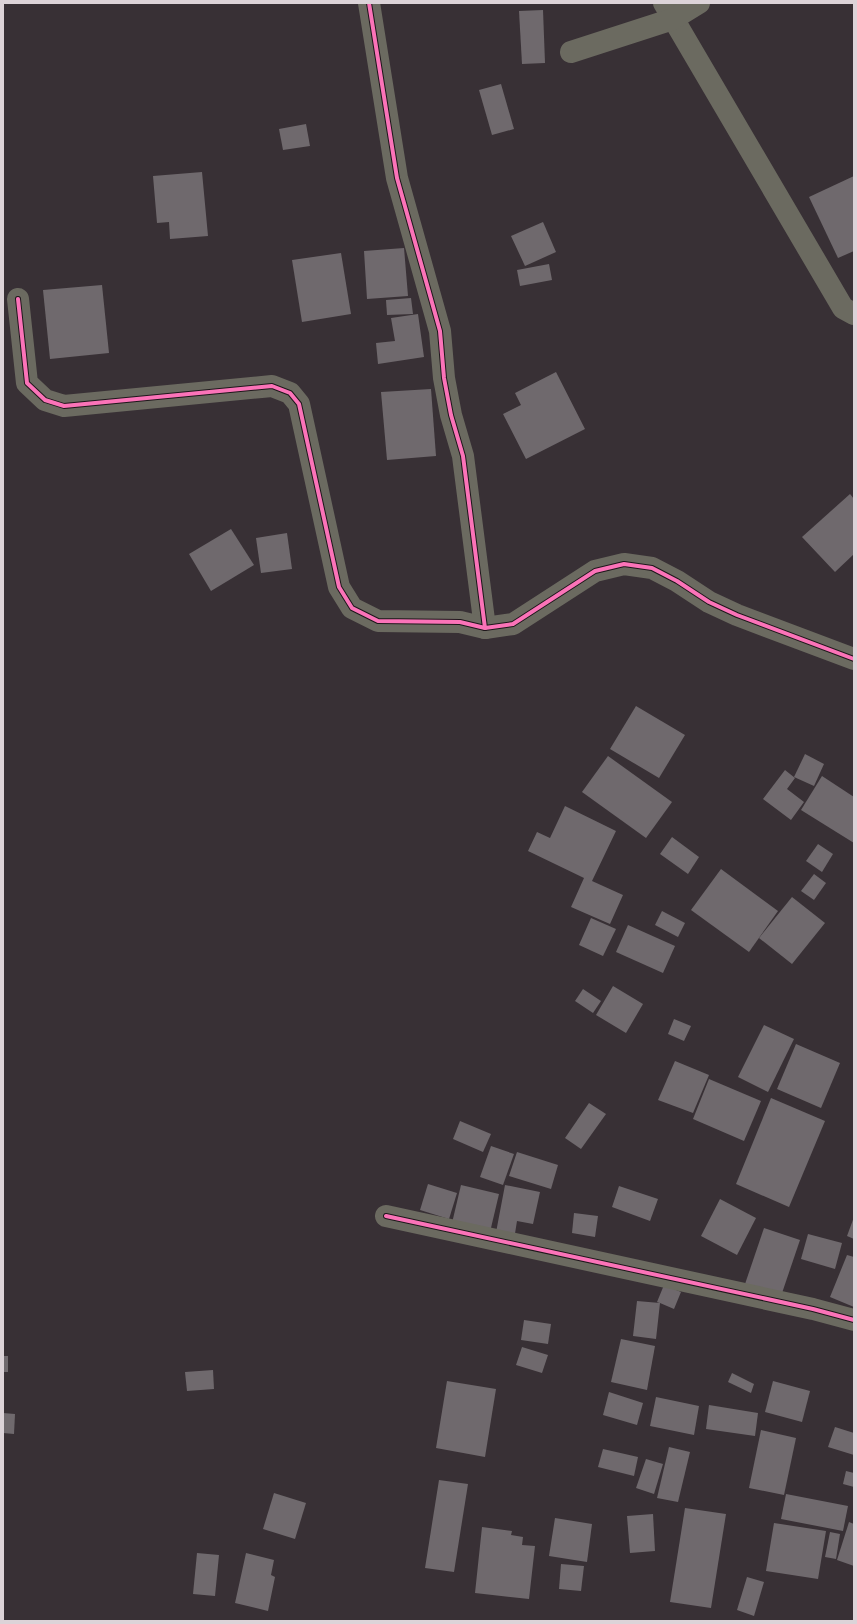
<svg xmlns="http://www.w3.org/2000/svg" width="857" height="1624" font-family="Manrope,sans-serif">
<rect width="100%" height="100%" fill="#383035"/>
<g fill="#6f696d">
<path d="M 543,10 L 545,63 L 522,64 L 519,11 Z"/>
<path d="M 501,84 L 514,129 L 492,135 L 479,90 Z"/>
<path d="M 306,124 L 310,146 L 283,150 L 279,129 Z"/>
<path d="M 202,172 L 208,236 L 170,239 L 169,222 L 157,223 L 153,176 Z"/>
<path d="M 854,176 L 854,251 L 838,258 L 809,197 Z"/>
<path d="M 543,222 L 556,252 L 525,266 L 511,236 Z"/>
<path d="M 404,248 L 408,296 L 367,299 L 364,251 Z"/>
<path d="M 341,253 L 351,314 L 302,322 L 292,260 Z"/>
<path d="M 549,264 L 552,280 L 520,286 L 517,270 Z"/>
<path d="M 102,285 L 109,353 L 50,359 L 43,290 Z"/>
<path d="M 411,298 L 413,314 L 387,315 L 386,300 Z"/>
<path d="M 418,314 L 424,357 L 378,364 L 376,343 L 395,341 L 391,318 Z"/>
<path d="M 556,372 L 585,429 L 526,459 L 503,414 L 521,405 L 515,393 Z"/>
<path d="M 431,389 L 436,456 L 387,460 L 381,392 Z"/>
<path d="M 850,494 L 854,499 L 854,554 L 835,572 L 802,537 Z"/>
<path d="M 231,529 L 254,565 L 211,591 L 189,554 Z"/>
<path d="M 287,533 L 292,569 L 261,573 L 256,538 Z"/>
<path d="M 636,706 L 685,735 L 659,778 L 610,749 Z"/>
<path d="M 805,754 L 824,764 L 814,786 L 794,777 Z"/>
<path d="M 608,756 L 672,802 L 646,838 L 582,792 Z"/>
<path d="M 785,770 L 795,778 L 787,789 L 804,802 L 791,820 L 763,799 Z"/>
<path d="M 822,776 L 854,797 L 854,843 L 801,810 Z"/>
<path d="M 565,806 L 616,831 L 592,881 L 623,895 L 610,924 L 571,907 L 584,878 L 528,851 L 537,832 L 550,838 Z"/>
<path d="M 672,837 L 699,857 L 688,874 L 660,854 Z"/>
<path d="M 818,844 L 833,854 L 822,872 L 806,861 Z"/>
<path d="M 721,869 L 778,911 L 749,952 L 691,910 Z"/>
<path d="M 814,874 L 826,883 L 814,900 L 801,891 Z"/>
<path d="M 792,897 L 825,923 L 792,964 L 759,938 Z"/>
<path d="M 662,911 L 685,923 L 678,937 L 655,925 Z"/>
<path d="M 591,918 L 616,929 L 603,956 L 579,945 Z"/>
<path d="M 628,925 L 675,946 L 663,973 L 616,952 Z"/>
<path d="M 613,986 L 643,1004 L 626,1033 L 596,1015 Z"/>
<path d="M 583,989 L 601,1001 L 593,1013 L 575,1001 Z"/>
<path d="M 674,1019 L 691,1026 L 684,1041 L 668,1034 Z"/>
<path d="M 764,1025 L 794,1039 L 768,1092 L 738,1077 Z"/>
<path d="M 796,1044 L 840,1063 L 821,1108 L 777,1089 Z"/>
<path d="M 675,1061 L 709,1075 L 693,1113 L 658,1100 Z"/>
<path d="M 709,1079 L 761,1101 L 744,1141 L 693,1119 Z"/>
<path d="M 771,1098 L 825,1121 L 789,1207 L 736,1184 Z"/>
<path d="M 589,1103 L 606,1114 L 581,1149 L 565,1138 Z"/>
<path d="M 460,1121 L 491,1134 L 483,1152 L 453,1139 Z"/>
<path d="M 491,1146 L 514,1154 L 503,1185 L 480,1177 Z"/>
<path d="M 517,1152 L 558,1165 L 551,1189 L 509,1176 Z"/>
<path d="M 428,1184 L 457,1193 L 449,1219 L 420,1210 Z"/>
<path d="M 461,1185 L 499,1194 L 490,1232 L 452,1223 Z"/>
<path d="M 505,1185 L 540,1192 L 533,1224 L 517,1221 L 513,1246 L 494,1243 Z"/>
<path d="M 619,1186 L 658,1199 L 650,1221 L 612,1207 Z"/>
<path d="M 720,1199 L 756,1218 L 737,1255 L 701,1236 Z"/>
<path d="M 574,1213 L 598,1216 L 595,1237 L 572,1233 Z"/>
<path d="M 854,1217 L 854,1239 L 847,1236 Z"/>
<path d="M 764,1228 L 800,1240 L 780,1299 L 744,1287 Z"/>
<path d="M 808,1234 L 842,1243 L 835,1269 L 801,1259 Z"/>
<path d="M 847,1255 L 854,1257 L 854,1307 L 830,1297 Z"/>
<path d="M 664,1285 L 681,1292 L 674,1309 L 660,1303 L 656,1339 L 633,1336 L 637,1301 L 660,1303 L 657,1302 Z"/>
<path d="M 524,1320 L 551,1324 L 548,1344 L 521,1340 Z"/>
<path d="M 621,1339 L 655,1346 L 647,1390 L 611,1382 Z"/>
<path d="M 522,1347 L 548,1355 L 542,1373 L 516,1365 Z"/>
<rect x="3" y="1356" width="5" height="16"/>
<path d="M 213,1370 L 214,1389 L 187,1391 L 185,1372 Z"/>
<path d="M 732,1373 L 754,1384 L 751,1393 L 728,1382 Z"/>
<path d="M 447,1381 L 496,1389 L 485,1457 L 436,1448 Z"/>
<path d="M 773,1381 L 810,1391 L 802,1422 L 765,1412 Z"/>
<path d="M 609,1392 L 643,1403 L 637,1425 L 603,1415 Z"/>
<path d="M 656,1397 L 699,1406 L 694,1435 L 650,1426 Z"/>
<path d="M 709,1405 L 758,1413 L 755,1436 L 706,1429 Z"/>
<path d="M 3,1413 L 15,1414 L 14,1434 L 3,1433 Z"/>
<path d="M 835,1427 L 854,1433 L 854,1455 L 828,1447 Z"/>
<path d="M 761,1430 L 796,1438 L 784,1495 L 749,1488 Z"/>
<path d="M 669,1447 L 690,1452 L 678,1502 L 657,1498 Z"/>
<path d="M 603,1449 L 638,1457 L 634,1476 L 598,1467 Z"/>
<path d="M 646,1459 L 663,1464 L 654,1494 L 636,1488 Z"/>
<path d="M 846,1471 L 854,1473 L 854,1487 L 843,1484 Z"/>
<path d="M 439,1480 L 468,1484 L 454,1572 L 425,1568 Z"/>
<path d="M 274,1493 L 306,1503 L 295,1539 L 263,1529 Z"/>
<path d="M 786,1494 L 848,1506 L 843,1531 L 781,1519 Z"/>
<path d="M 685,1508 L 726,1514 L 711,1608 L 670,1602 Z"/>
<path d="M 653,1514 L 655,1551 L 630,1553 L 627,1516 Z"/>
<path d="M 555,1518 L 592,1524 L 587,1562 L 549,1556 Z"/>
<path d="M 849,1522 L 854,1524 L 854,1566 L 837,1560 Z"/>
<path d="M 774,1523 L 826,1531 L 818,1579 L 766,1571 Z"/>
<path d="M 482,1527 L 512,1531 L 511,1535 L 523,1537 L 522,1545 L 535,1546 L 529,1599 L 475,1593 Z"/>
<path d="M 830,1532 L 840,1534 L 836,1559 L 825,1557 Z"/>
<path d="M 197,1553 L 219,1555 L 215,1596 L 193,1594 Z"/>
<path d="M 246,1553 L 274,1560 L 271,1575 L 275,1577 L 268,1611 L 235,1603 Z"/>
<path d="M 561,1564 L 584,1566 L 581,1591 L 559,1589 Z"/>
<path d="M 747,1577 L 764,1582 L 754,1616 L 737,1610 Z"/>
</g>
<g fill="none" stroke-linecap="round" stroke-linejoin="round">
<g stroke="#6b6a60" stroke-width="22">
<path d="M 369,3 L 397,178 L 440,331 L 444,378 L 451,415 L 463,456 L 485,628"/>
<path d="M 664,3 L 843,308 L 854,314"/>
<path d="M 571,52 L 673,19 L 699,3"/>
<path d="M 18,299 L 27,383 L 45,400 L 64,406 L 272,386 L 290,393 L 299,404 L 339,587 L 352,608 L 378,621 L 460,622 L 485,628 L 513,624 L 595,571 L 624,564 L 652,568 L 677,581 L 709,602 L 737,615 L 854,659"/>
<path d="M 386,1216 L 813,1309 L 854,1320"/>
</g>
<g stroke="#1e171b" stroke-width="6">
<g id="cycleway">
<path d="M 369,3 L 397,178 L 440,331 L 444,378 L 451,415 L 463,456 L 485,628"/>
<path d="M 18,299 L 27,383 L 45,400 L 64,406 L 272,386 L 290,393 L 299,404 L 339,587 L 352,608 L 378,621 L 460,622 L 485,628 L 513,624 L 595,571 L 624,564 L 652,568 L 677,581 L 709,602 L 737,615 L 854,659"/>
<path d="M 386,1216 L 813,1309 L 854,1320"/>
</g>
</g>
<use href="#cycleway" stroke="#fb73b8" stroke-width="4"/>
</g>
<rect width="857" height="1624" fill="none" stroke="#dcd3d8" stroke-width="8"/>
</svg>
